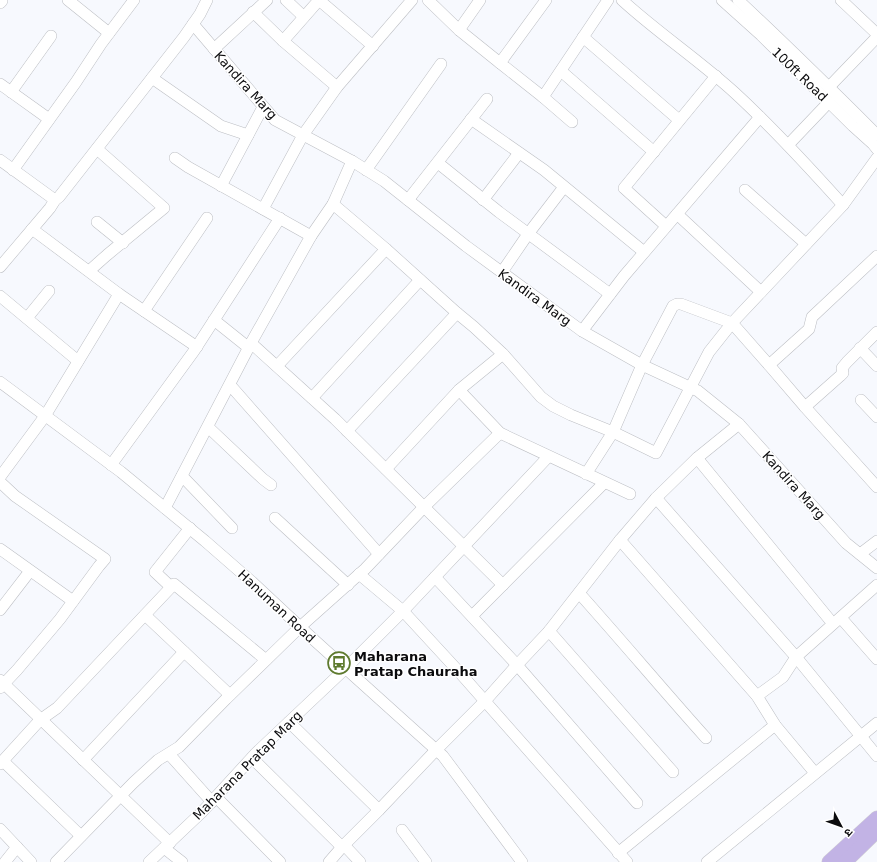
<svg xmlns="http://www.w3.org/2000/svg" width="877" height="862" font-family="'DejaVu Sans','Noto Sans Devanagari',sans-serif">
<rect width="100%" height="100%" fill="#f7f9fe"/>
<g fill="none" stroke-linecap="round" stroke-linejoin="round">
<g stroke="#bdbfc4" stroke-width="12">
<g id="minor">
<path d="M 68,0 L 109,33"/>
<path d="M 286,0 L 304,17"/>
<path d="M 319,0 L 373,46"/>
<path d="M 428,0 L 459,30 L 500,63"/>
<path d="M 546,0 L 500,63 L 543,97 L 608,0"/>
<path d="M 622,0 C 658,33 699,60 735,93 C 773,128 808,166 843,205"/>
<path d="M 722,0 L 761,35 L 853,126 L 873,144 L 877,149"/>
<path d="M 738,0 C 785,44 831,89 877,135"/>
<path d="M 841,0 L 877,34"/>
<path d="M 0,3 L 2,1"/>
<path d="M 253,12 L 283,41 L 337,87"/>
<path d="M 193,24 L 275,120 L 352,161 L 384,181 L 466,246 L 582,331 L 642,365 L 698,391 L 739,424 L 846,543 L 877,568"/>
<path d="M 459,30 L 480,0"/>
<path d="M 583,37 L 679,120"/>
<path d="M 283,41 L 319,0"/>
<path d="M 214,49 L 267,0"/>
<path d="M 561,71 L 654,152"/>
<path d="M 152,78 L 221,126 L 248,135"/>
<path d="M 0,84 L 49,119"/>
<path d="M 829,87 L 877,37"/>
<path d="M 11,92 L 51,36"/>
<path d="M 543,97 L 572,122"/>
<path d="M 471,119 L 544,170 L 644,252"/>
<path d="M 788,145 L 829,102"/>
<path d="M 175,158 L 188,167 L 311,236"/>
<path d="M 0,160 L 55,200"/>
<path d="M 438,163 L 499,212 L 610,294"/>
<path d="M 13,170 L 76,82 L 101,44 L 134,0"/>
<path d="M 366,170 L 441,64"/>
<path d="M 221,186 L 263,107"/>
<path d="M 745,190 L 806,244"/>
<path d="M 408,200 L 487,99"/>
<path d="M 483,200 L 519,153"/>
<path d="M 333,204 L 386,249 L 457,313 L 474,327 L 503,354 L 541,397 L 553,406 L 571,415 L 613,432 L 656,453 L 709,352 L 732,323 L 843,205 L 877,158"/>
<path d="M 263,209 L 303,135 L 337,87 L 412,0"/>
<path d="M 677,214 L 761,292"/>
<path d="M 97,222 L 123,243"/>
<path d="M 666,226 L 624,188 L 716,76"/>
<path d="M 32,229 L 119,294 L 197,347"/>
<path d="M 0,267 L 50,208 L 55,200 L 59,197 L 184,37 L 200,14 L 207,0"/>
<path d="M 89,271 L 107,255 L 164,208 L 97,149"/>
<path d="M 502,272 L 528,234 L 564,187"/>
<path d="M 0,296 L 78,361"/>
<path d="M 144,311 L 207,218"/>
<path d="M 27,318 L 49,291"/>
<path d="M 214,320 L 249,348"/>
<path d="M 582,331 L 624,276 L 760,117"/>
<path d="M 251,343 L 335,419 L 503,585"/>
<path d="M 860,348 L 877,366"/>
<path d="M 769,365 L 809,329 L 812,317 L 877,256"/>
<path d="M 277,366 L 386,249"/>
<path d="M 0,382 L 121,472 L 205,541 L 252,582 L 313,639 L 414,730 L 443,756 L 522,862"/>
<path d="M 230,385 L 379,554"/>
<path d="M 459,390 L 500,433 L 630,494"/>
<path d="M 312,398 L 420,280"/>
<path d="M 861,400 L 877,417"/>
<path d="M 805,407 L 840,376 L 843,373 L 842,368 L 847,362 L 877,332"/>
<path d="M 208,427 L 263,479 L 271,485"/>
<path d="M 347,431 L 457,313"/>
<path d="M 697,458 L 739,424"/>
<path d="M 111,465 L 194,351 L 280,218"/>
<path d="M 386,469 L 459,390 L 503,354"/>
<path d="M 586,474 L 613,432 L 642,365 L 673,306 L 677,304 L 681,304 L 732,323 L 769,365 L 805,407 L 877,487"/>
<path d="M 182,476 L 232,528"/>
<path d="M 0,477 L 45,416 L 119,294"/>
<path d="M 0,482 L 15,496 L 105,559 L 99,566 L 60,619 L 17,670 L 0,688"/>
<path d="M 656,498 L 796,657 L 877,756"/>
<path d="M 165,508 L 251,343 L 311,236 L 333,204 L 352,161"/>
<path d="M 275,518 L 348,585"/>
<path d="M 620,540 L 757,696 L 775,725 L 815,773"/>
<path d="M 0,549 L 73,601"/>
<path d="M 860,554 L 877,541"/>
<path d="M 359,574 L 403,611 L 461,674 L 627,862"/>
<path d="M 435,577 L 517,665 L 637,803"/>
<path d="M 171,587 L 155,572 L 190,528"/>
<path d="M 579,593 C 622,641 663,690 706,738"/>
<path d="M 0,610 L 30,571"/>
<path d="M 145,615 L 230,695"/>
<path d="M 472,616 L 604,483"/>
<path d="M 841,618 L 877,659"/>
<path d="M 549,631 L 673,772"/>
<path d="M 0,680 L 170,843"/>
<path d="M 757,696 L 783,677 L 796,657 L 877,585"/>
<path d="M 289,722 L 379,810"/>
<path d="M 169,754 L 212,802"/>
<path d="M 252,758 L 342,847 L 379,810 L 436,750 L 485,701 L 517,665 L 549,631 L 620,540 L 656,498 L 697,458 L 829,619"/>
<path d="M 83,760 L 184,652"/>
<path d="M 3,761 L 81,836"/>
<path d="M 0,764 L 40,720 L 57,708 L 174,584 L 266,660"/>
<path d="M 216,797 L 280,862"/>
<path d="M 0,829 L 31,862"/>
<path d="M 402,830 L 426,862"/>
<path d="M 344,845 L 360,862"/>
<path d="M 164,848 L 182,862"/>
<path d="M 618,853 L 775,725"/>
<path d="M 5,862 L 17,847"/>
<path d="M 56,862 L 133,783 L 158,760 L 179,747 L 226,699 L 300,627 L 365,569 L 424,507 L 500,433"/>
<path d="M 149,862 L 202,812 L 256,753 L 345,669 L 403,611 L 548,457"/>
<path d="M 329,862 L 342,847"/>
<path d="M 707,862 L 877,723"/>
</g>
</g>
<g stroke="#d3d3d3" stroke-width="15">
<g id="major">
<path d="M 829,862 L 877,818"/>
<path d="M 845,862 L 874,834"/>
</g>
</g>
<use href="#minor" stroke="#fff" stroke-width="11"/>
<use href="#major" stroke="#c2b3e5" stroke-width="14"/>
</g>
<defs>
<g id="bus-ring" transform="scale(1.15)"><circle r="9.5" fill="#fff" stroke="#5e7a2e" stroke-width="1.5"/><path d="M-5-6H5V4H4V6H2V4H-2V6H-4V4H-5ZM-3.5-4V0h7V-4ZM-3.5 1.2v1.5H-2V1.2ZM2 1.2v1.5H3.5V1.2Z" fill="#5e7a2e"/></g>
</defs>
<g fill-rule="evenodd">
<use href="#bus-ring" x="339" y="663"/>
</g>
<g text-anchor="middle" stroke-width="3" stroke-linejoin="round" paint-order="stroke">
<g font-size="13" fill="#0b0b0d" stroke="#fff">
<text transform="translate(800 74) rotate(44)" y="5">100ft Road</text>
<text transform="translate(246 85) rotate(48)" y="5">Kandira Marg</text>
<text transform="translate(535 297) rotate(36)" y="5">Kandira Marg</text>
<text transform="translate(794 485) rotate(48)" y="5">Kandira Marg</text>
<text transform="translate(277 606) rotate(43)" y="5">Hanuman Road</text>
<text transform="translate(247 765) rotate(-45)" y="5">Maharana Pratap Marg</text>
</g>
<g font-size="13" font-weight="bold" fill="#0b0b0d" stroke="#fff" text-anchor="start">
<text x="354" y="661">Maharana<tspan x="354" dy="15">Pratap Chauraha</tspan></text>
</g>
</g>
<g transform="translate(841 826) rotate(131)" stroke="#ffffff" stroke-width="3" paint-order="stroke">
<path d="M0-3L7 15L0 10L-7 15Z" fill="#0b0b0d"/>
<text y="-6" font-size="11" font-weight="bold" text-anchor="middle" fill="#0b0b0d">उ</text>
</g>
</svg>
